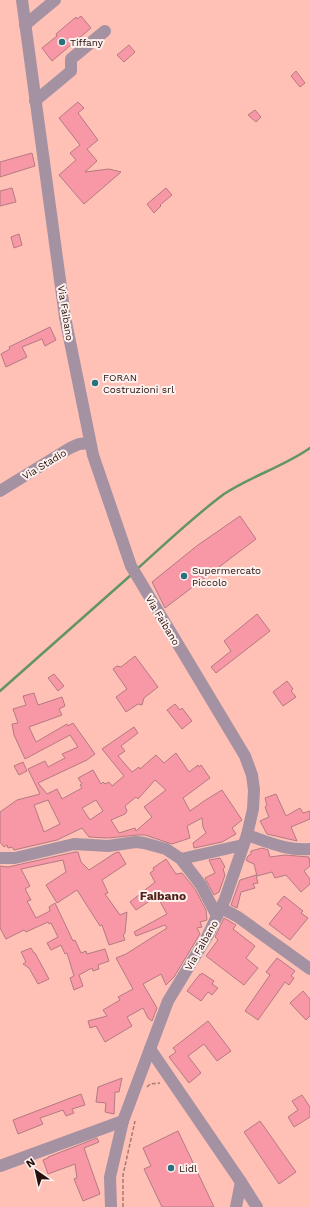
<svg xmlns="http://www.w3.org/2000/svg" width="310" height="1207" font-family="'Work Sans',sans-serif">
<rect width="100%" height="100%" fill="#ffc1b6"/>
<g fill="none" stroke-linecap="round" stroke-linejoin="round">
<g stroke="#639468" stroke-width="2.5">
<path d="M 136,570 C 165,544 193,517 224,494 C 251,476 283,467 310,448"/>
<path d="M 0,691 L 131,575"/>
</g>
</g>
<g fill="#f898a6" stroke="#b47a82" fill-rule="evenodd">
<path d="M 81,16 L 91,28 L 52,61 L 42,48 L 57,36 L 56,34 L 76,17 L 77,19 Z"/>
<path d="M 129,45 L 135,52 L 124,62 L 117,55 Z"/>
<path d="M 296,71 L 305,83 L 300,87 L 291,76 Z"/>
<path d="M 78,102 L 84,108 L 78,113 L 98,140 L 87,149 L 97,161 L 85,172 L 109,169 L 121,172 L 84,204 L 59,175 L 76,160 L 70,153 L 80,145 L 59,118 Z"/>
<path d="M 255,110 L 261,117 L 256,122 L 248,115 Z"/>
<path d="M 32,153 L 35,166 L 0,177 L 0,162 Z"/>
<path d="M 12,188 L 16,202 L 0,206 L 0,191 Z"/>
<path d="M 166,188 L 172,195 L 160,205 L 161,206 L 154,213 L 147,204 Z"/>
<path d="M 19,234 L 22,245 L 14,248 L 11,237 Z"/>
<path d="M 50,327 L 56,340 L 45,346 L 42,339 L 22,347 L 27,357 L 6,367 L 1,354 L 10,349 L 9,347 Z"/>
<path d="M 240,516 L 256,539 L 165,608 L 152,582 L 198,545 Z"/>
<path d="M 257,614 L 270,631 L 216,673 L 211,667 L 231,651 L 224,641 Z"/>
<path d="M 135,656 L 158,687 L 144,698 L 142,705 L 138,704 L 126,712 L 116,697 L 127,689 L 113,669 L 117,666 L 121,667 Z"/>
<path d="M 54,674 L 64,686 L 58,691 L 48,678 Z"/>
<path d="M 287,681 L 293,689 L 291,691 L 296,697 L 283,706 L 273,692 Z"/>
<path d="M 34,693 L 38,705 L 62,697 L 65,706 L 59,709 L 62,715 L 29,727 L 36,742 L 67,724 L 68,726 L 73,723 L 95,754 L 87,760 L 38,783 L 47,794 L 57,789 L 62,799 L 82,788 L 80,785 L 82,784 L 78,778 L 93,770 L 101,784 L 103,782 L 105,784 L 109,782 L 112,786 L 124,776 L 102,749 L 134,727 L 138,733 L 121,746 L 125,751 L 118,756 L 132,772 L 139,767 L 140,769 L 156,755 L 164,763 L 176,753 L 189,772 L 198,765 L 199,767 L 201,765 L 210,778 L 183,798 L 190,811 L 204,801 L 222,790 L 242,820 L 232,828 L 236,834 L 222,842 L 194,848 L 193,843 L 206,833 L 203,827 L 202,818 L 187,826 L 190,838 L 172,844 L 145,835 L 137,835 L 108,838 L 89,837 L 82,828 L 57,840 L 14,850 L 12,847 L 8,848 L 7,845 L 4,847 L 0,842 L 0,812 L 17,800 L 40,794 L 28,769 L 45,761 L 48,767 L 65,758 L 62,754 L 78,747 L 70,735 L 25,759 L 14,735 L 12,724 L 18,723 L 13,709 L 26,705 L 23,696 ZM 155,780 L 166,790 L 144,807 L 152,817 L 136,831 L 135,828 L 119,833 L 111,820 L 125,814 L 127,811 L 125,806 L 136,797 L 138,799 ZM 48,800 L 60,824 L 44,832 L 34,805 ZM 96,800 L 103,811 L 90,820 L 82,808 Z"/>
<path d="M 175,704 L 180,710 L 182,708 L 192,721 L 182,729 L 167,710 Z"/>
<path d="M 23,762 L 27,771 L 19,775 L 14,766 Z"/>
<path d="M 276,794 L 286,816 L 300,808 L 303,813 L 310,811 L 310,819 L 291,827 L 297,841 L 267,834 L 260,821 L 269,817 L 265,807 L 267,805 L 265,798 Z"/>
<path d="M 262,848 L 268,850 L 270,857 L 285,855 L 309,857 L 310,866 L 304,871 L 310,879 L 310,884 L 301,892 L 286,875 L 275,878 L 272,872 L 257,876 L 254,864 L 247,861 L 246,860 L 248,856 L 251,854 L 251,851 Z"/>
<path d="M 75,852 L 78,852 L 81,862 L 89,870 L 115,853 L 119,852 L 126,864 L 102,880 L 108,893 L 105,894 L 120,915 L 127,912 L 125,933 L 123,935 L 125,940 L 109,945 L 102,925 L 100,926 L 77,890 L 57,903 L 46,885 L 66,872 L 63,860 L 21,869 L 30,886 L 25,889 L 31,900 L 27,901 L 36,918 L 50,911 L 49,907 L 55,903 L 73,941 L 75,940 L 81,953 L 86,951 L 87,954 L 105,949 L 109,961 L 98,965 L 99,969 L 93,971 L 92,968 L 79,975 L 83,986 L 74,990 L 70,978 L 74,976 L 67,953 L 65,954 L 61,945 L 51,950 L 47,943 L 58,937 L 51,923 L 49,924 L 48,922 L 26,932 L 24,930 L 6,939 L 0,928 L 0,866 L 8,867 L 17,865 Z"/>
<path d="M 220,858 L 225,867 L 223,869 L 225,875 L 219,892 L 214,895 L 205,878 L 215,873 L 209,860 Z"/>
<path d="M 166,859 L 176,874 L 182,873 L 195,889 L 206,910 L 207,920 L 200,922 L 202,927 L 197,928 L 200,934 L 174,977 L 166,985 L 161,974 L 143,984 L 157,1008 L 152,1021 L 148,1018 L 143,1008 L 127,1017 L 132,1026 L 105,1042 L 96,1026 L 90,1028 L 88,1021 L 107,1016 L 103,1010 L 120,1000 L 118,997 L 133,989 L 116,958 L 126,954 L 167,928 L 165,925 L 136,936 L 134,932 L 167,914 L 157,896 L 136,910 L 130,902 L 155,882 L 150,873 L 154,870 L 153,868 Z"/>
<path d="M 256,875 L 258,883 L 253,884 L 255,888 L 241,892 L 237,908 L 231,905 L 240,880 Z"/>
<path d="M 284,896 L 303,911 L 301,913 L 308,918 L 290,940 L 269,924 L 282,908 L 277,904 Z"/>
<path d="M 224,918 L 236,925 L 233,929 L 255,946 L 246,958 L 258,968 L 244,985 L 206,956 L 218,940 L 215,937 Z"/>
<path d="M 31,948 L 34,953 L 35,953 L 49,979 L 38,984 L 29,968 L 23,964 L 26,962 L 21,952 Z"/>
<path d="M 277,958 L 295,971 L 291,976 L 294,978 L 289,985 L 285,982 L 258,1020 L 245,1011 L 270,975 L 266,972 Z"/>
<path d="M 202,973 L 214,981 L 212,984 L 218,988 L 212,995 L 208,992 L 201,1001 L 187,991 L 200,974 L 201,975 Z"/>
<path d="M 303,991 L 310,999 L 310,1016 L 306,1020 L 290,1003 Z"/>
<path d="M 208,1021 L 231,1051 L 217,1061 L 204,1044 L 188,1056 L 201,1073 L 189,1083 L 169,1057 L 176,1052 L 173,1048 Z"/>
<path d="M 122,1078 L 119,1092 L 115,1092 L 114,1114 L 105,1112 L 106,1103 L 96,1102 L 98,1087 Z"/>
<path d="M 81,1094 L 85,1105 L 72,1109 L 74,1113 L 66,1116 L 63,1110 L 40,1118 L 43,1124 L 18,1134 L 13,1120 Z"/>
<path d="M 302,1095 L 310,1107 L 310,1117 L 294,1127 L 288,1117 L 298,1110 L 292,1101 Z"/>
<path d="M 260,1121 L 296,1172 L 279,1184 L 244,1132 Z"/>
<path d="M 178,1131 L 214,1207 L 162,1207 L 144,1169 L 151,1166 L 143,1148 Z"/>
<path d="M 97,1138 L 99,1142 L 84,1148 L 100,1194 L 83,1201 L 74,1179 L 77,1178 L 75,1164 L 48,1174 L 43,1160 L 48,1158 L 48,1157 Z"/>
</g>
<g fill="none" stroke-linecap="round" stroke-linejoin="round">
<g stroke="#a67971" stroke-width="1.5" stroke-dasharray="4 2" stroke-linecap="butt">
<path d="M 147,1087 L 150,1084 L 160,1083"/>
<path d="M 123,1207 L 123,1175 L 135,1121"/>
</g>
<g stroke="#a491a2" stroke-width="12">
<path d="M 22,0 L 65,317 L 93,455 L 131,566 L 245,756 L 252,775 L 254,790 L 253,809 L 247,835 L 225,899 L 217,916 L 208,935 L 168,1001 L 123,1121 L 110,1177 L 111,1207"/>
<path d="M 25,25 L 55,0"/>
<path d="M 35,101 L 71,71 L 71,59 L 105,31"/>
<path d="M 0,491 L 70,448 L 79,444 L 90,443"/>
<path d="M 247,835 C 268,842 287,851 310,849"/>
<path d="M 0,858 L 15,858 L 74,844 L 108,846 L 136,842 L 144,843 L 166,849 L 181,859 L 201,885 L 217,916"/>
<path d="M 181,859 L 243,845"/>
<path d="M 221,908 L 238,917 L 310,969"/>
<path d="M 150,1049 L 241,1182 L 257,1207"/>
<path d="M 0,1166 L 123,1121"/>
<path d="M 236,1207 L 241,1182"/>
</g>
</g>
<g fill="#29717c" stroke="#fdf0ed" stroke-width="1.5">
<circle cx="62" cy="42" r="4"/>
<circle cx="95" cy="383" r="4"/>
<circle cx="184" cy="576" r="4"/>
<circle cx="171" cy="1168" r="4"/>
</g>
<g text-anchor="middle" stroke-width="4" stroke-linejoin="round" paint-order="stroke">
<g font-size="10" fill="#25100d" stroke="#fdf0ed" text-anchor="start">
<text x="70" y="46">Tiffany</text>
<text x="103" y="381">FORAN<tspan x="103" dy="12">Costruzioni srl</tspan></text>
<text x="192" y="574">Supermercato<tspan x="192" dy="12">Piccolo</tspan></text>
<text x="179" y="1172">Lidl</text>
</g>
<g font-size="10" fill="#25100d" stroke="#fdf0ed">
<text transform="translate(66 313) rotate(81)" y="4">Via Faibano</text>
<text transform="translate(44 464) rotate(-31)" y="4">Via Stadio</text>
<text transform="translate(163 620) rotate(59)" y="4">Via Faibano</text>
<text transform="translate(201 945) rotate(-60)" y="4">Via Faibano</text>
</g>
<g font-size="12" font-weight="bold" fill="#51221b" stroke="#fdf0ed">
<text x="163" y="900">Faibano</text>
</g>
</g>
<g transform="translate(36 1171) rotate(326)" stroke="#fdf0ed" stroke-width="3" paint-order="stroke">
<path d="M0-3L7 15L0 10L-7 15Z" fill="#25100d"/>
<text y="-6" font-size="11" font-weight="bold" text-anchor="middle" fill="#25100d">N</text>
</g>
</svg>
